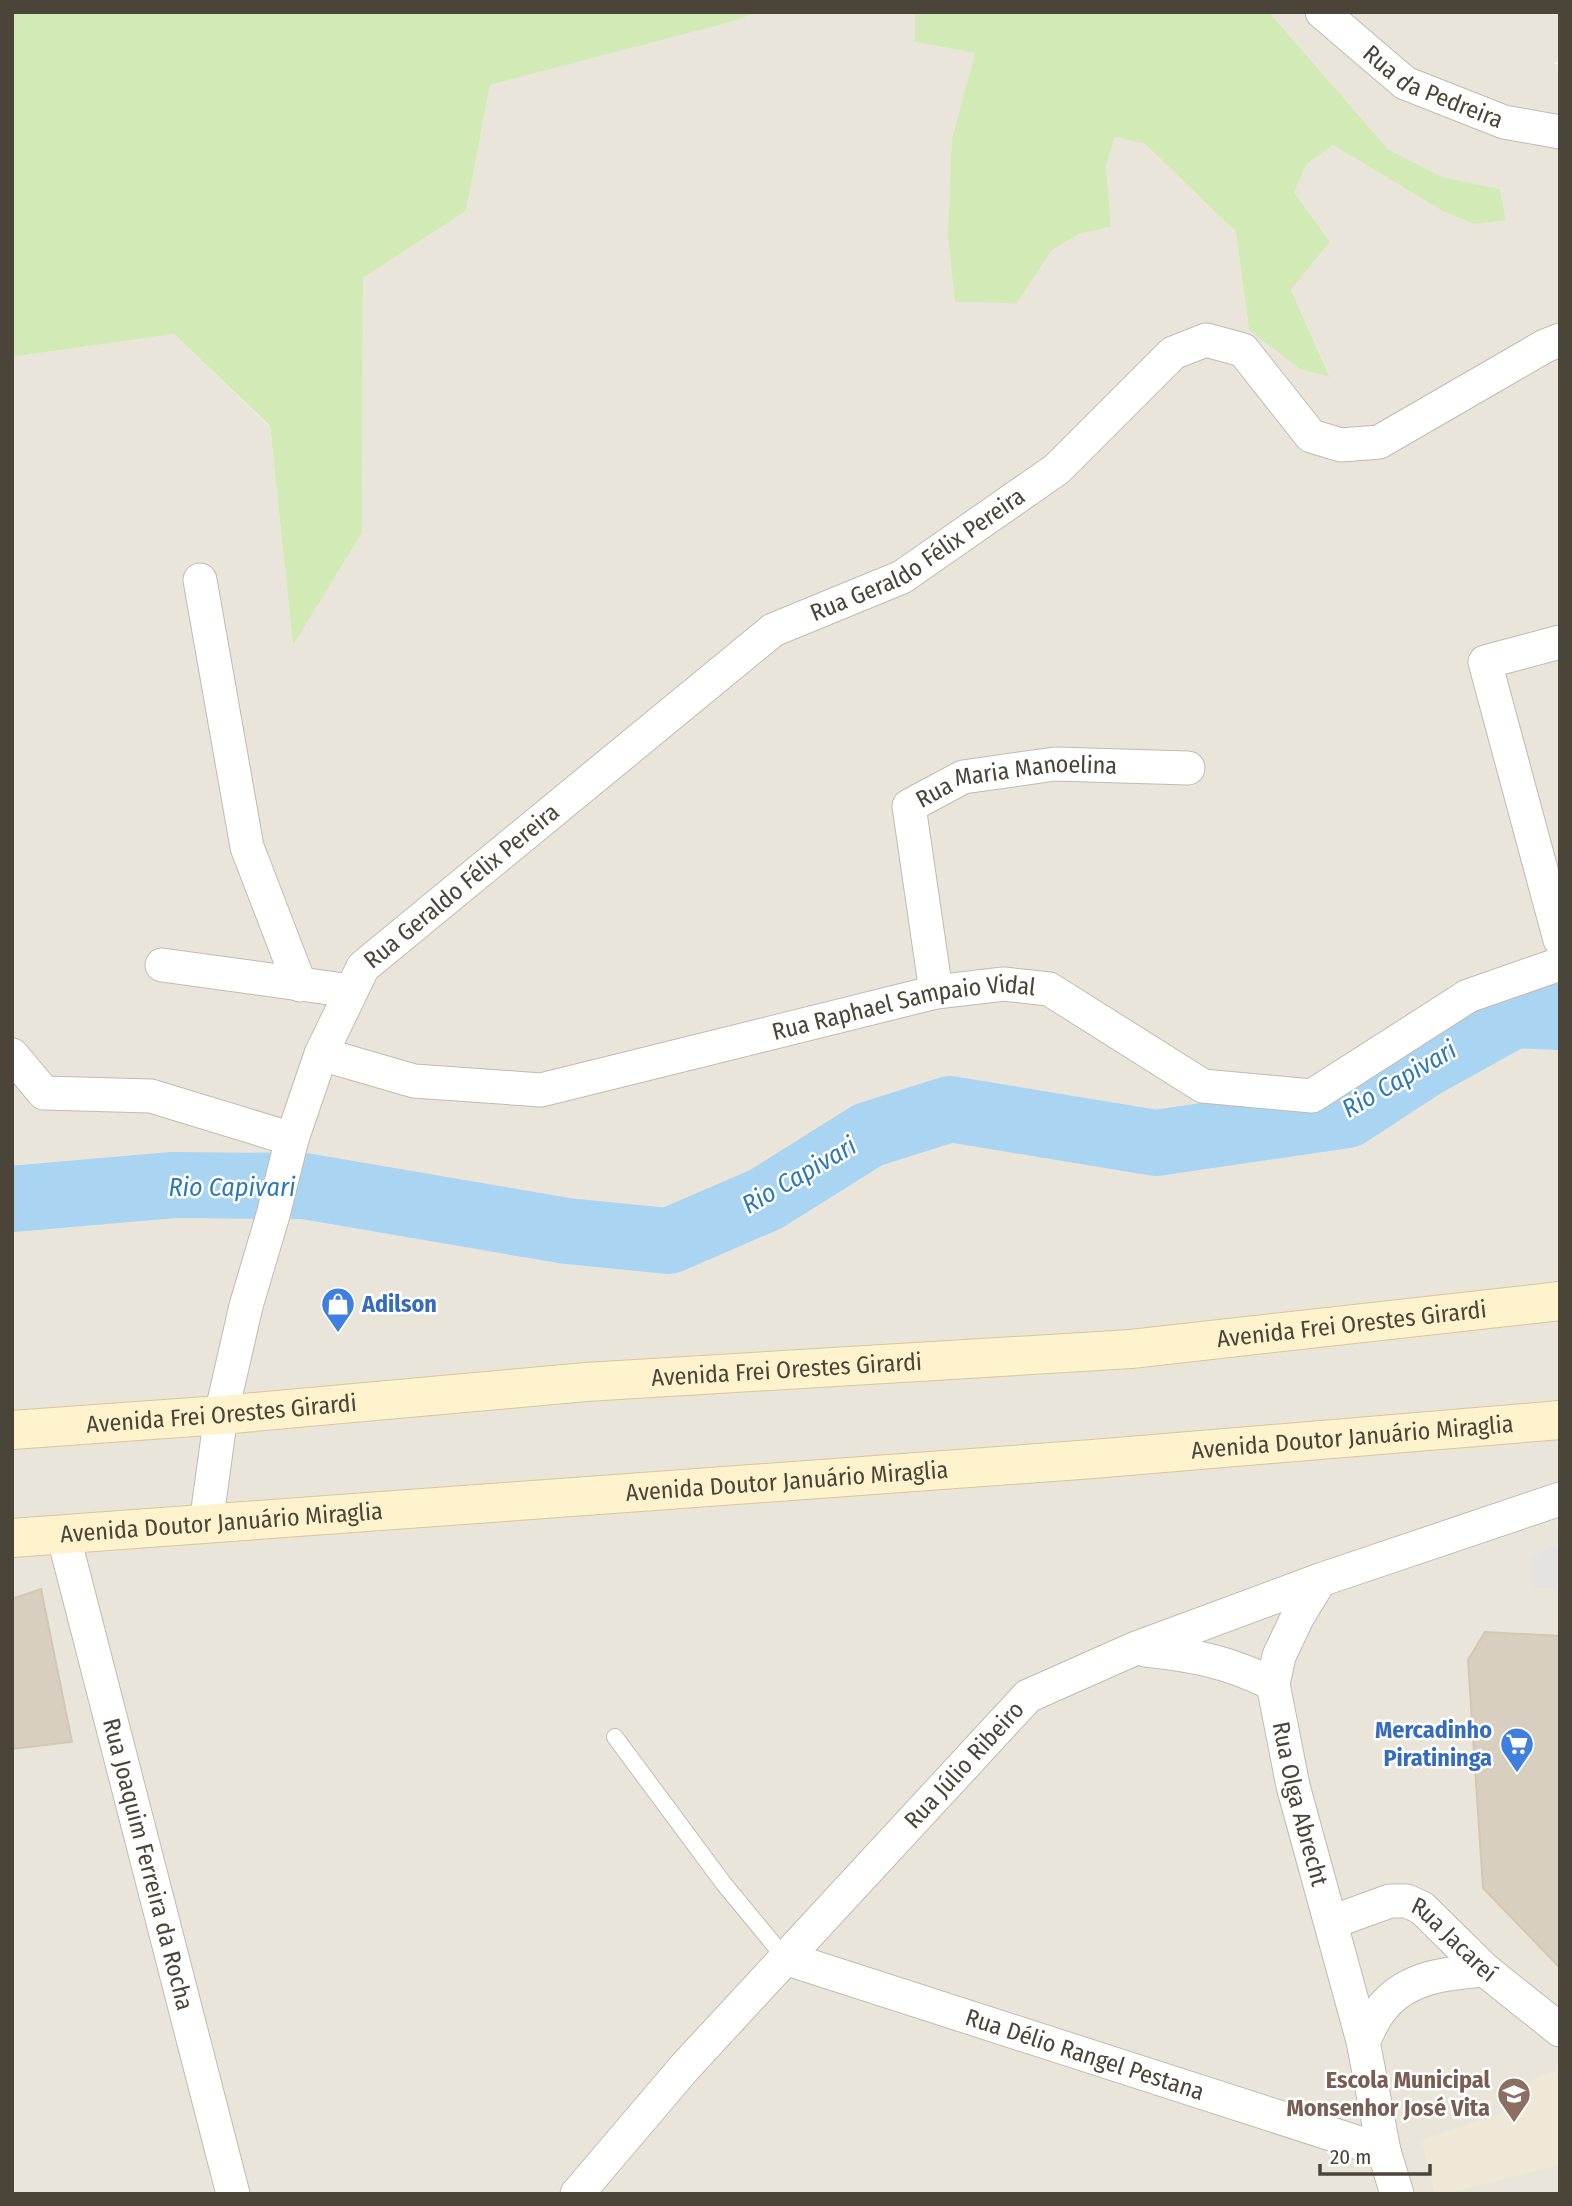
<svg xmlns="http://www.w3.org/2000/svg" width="1572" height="2206" font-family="'Fira Sans Condensed',sans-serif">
<rect width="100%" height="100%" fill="#f6f3ec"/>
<path fill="#eae5da" d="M 758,12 L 915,12 L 915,42 L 975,53 L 952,138 L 1017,303 L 1052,250 L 1079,234 L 1111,227 L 1106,166 L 1115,137 L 1145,144 L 1236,232 L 1249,330 L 1330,376 L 1291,290 L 1330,242 L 1294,192 L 1307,164 L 1333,145 L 1444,212 L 1474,224 L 1506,219 L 1500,189 L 1442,177 L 1388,149 L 1269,12 L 1560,12 L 1560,61 L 1553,63 L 1560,65 L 1560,1541 L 1533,1557 L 1532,1588 L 1560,1588 L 1560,1636 L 1485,1632 L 1468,1660 L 1483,1888 L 1560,1968 L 1560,2194 L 12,2194 L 12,357 L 174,334 L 270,427 L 293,644 L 362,533 L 363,278 L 466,211 L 490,85 L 735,21 Z"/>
<path fill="#efe8d6" d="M 1560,2070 L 1560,2165 L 1445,2194 L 1435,2194 L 1421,2140 L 1517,2108 L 1534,2078 Z"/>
<g fill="#d2eab5">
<path d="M 12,12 L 758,12 L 735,21 L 490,85 L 466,211 L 363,278 L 362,533 L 293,645 L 270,426 L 174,334 L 12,357 Z"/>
<path d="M 915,12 L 1269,12 L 1388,149 L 1442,177 L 1500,189 L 1506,220 L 1474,224 L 1444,212 L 1333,145 L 1307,164 L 1294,192 L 1330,242 L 1291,290 L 1330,377 L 1300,369 L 1249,330 L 1236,232 L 1145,144 L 1115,137 L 1106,166 L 1111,227 L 1079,234 L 1052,250 L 1017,303 L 955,302 L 948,236 L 952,138 L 975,53 L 915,42 Z"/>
</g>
<path fill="#e5e3e0" d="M 1560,1541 L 1560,1588 L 1531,1588 L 1533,1557 Z"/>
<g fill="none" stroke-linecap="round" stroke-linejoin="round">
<path stroke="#a9d4f2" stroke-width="66" d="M 12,1199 L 173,1185 L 304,1186 L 567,1231 L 669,1241 L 766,1199 L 868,1135 L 950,1109 L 1156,1143 L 1347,1115 L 1422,1066 L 1514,1015 L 1560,1017"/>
</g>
<g fill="#d8cfc1" stroke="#d3c7b4" stroke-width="2">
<path d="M 41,1589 L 72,1742 L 12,1749 L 12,1599 Z"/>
<path d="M 1485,1632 L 1560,1636 L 1560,1968 L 1483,1888 L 1468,1660 Z"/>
</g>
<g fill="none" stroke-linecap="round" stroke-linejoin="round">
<g stroke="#c2bbae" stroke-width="18">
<path id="service" d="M 615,1737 L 724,1884 L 785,1958"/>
</g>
<g stroke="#c2bbae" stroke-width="35">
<g id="minor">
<path id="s1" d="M 1322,12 L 1405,83 L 1504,122 L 1560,132"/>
<path d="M 200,580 L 247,847 L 300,985"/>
<path d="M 1560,642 L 1485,662 L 1560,940"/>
<path d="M 162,965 L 351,991"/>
<path id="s2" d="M 936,992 L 909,806 L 963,777 L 1055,764 L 1188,768"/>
<path id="s3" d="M 321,1054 L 414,1081 L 541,1090 L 936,992 L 1004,984 L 1049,989 L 1203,1086 L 1312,1096 L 1468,996 L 1560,964"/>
<path d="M 12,1055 L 44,1093 L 151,1096 L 292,1139"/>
<path id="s4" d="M 206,1524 L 221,1415 L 246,1306 L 273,1215 L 292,1139 L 321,1054 L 363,967 L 773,630 L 902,577 L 1057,469 L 1173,353 L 1206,340 L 1243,350 L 1311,436 L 1341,445 L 1379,442 L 1545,346 L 1560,340"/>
<path id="s5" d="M 63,1534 L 233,2194"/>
<path id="s6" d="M 1320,1580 L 1297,1618 L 1279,1656 L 1273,1684 L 1293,1786 L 1363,2041 L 1384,2151 L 1397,2194"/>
<path d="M 1145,1650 C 1194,1655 1228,1662 1273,1684"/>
<path id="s7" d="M 1332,1922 L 1390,1901 L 1407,1901 L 1422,1908 L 1485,1970 L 1560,2030"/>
<path id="s8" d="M 785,1958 L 1384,2151"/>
<path d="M 1363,2041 C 1369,2031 1374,2017 1382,2008 C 1408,1976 1448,1973 1485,1970"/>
<path id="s9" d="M 577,2194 L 685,2067 L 1028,1696 L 1134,1649 L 1320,1580 L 1560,1499"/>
</g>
</g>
<g stroke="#d6c79b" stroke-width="40">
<g id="secondary">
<path id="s10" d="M 12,1430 L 221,1415 L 586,1382 L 1131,1349 L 1560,1301"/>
<path id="s11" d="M 12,1538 L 1093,1459 L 1560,1420"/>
</g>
</g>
<use href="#service" stroke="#fff" stroke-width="16"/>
<use href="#minor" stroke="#fff" stroke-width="33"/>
<use href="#secondary" stroke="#fff3cd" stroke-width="38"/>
</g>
<defs>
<g id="shop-pin" transform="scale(1.75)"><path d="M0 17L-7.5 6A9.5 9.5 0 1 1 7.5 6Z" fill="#3f7fe0" stroke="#fff"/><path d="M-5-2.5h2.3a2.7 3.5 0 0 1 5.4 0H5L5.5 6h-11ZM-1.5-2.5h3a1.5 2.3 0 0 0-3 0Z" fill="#fff"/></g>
<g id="supermarket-pin" transform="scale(1.75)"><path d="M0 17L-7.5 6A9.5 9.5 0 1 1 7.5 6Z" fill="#3f7fe0" stroke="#fff"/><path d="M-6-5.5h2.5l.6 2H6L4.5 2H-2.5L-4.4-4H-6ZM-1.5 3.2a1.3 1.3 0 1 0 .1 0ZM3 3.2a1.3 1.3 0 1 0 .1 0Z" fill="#fff"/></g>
<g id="school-pin" transform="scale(1.75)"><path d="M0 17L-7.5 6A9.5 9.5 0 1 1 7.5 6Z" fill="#8d6e63" stroke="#fff"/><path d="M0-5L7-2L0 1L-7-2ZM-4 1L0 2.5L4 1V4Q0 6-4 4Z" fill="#fff"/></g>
</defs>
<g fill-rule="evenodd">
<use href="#shop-pin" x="338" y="1304"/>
<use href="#supermarket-pin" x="1517" y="1744"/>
<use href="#school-pin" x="1514" y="2094"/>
</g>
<g text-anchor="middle" stroke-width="5" stroke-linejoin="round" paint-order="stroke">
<g font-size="24" fill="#4b4439" stroke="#fff">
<text dy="8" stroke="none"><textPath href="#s1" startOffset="136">Rua da Pedreira</textPath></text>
<text dy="8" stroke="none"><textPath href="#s4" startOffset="1276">Rua Geraldo Félix Pereira</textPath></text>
<text dy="8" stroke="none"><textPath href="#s2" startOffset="301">Rua Maria Manoelina</textPath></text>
<text dy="8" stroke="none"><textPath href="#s4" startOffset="709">Rua Geraldo Félix Pereira</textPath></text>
<text dy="8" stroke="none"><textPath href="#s3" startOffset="597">Rua Raphael Sampaio Vidal</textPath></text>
<text dy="8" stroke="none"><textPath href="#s10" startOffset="1344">Avenida Frei Orestes Girardi</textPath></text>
<text dy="8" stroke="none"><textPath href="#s10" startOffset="777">Avenida Frei Orestes Girardi</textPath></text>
<text dy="8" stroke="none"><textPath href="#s10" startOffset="210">Avenida Frei Orestes Girardi</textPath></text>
<text dy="8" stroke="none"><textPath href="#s11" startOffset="1344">Avenida Doutor Januário Miraglia</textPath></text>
<text dy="8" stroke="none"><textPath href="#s11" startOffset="777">Avenida Doutor Januário Miraglia</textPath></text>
<text dy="8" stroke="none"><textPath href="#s11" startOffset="210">Avenida Doutor Januário Miraglia</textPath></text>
<text dy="8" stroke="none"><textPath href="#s9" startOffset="578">Rua Júlio Ribeiro</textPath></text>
<text dy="8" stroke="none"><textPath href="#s6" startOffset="238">Rua Olga Abrecht</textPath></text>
<text dy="8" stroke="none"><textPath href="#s5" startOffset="341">Rua Joaquim Ferreira da Rocha</textPath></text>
<text dy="8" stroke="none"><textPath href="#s7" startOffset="140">Rua Jacareí</textPath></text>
<text dy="8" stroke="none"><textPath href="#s8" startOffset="315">Rua Délio Rangel Pestana</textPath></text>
</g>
<g font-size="24" font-weight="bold" fill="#366cbe" stroke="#fff" text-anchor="start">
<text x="362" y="1312">Adilson</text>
<text x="1492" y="1738" text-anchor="end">Mercadinho<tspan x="1492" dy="28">Piratininga</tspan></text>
</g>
<g font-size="24" font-weight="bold" fill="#785e54" stroke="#fff" text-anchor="end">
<text x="1490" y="2088">Escola Municipal<tspan x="1490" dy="28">Monsenhor José Vita</tspan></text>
</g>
<g font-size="26" font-style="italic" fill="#2e7ab2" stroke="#fff">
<text transform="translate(1399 1079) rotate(-30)" y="9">Rio Capivari</text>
<text transform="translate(799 1175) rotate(-30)" y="9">Rio Capivari</text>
<text x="232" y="1196">Rio Capivari</text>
</g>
</g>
<rect width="1572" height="2206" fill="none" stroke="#4b4439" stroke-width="28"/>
<path d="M1320 2164v10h110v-10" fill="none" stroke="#4b4439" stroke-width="3.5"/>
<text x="1330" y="2164" font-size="21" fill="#4b4439" stroke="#ffffff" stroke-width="5" paint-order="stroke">20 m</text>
</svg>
